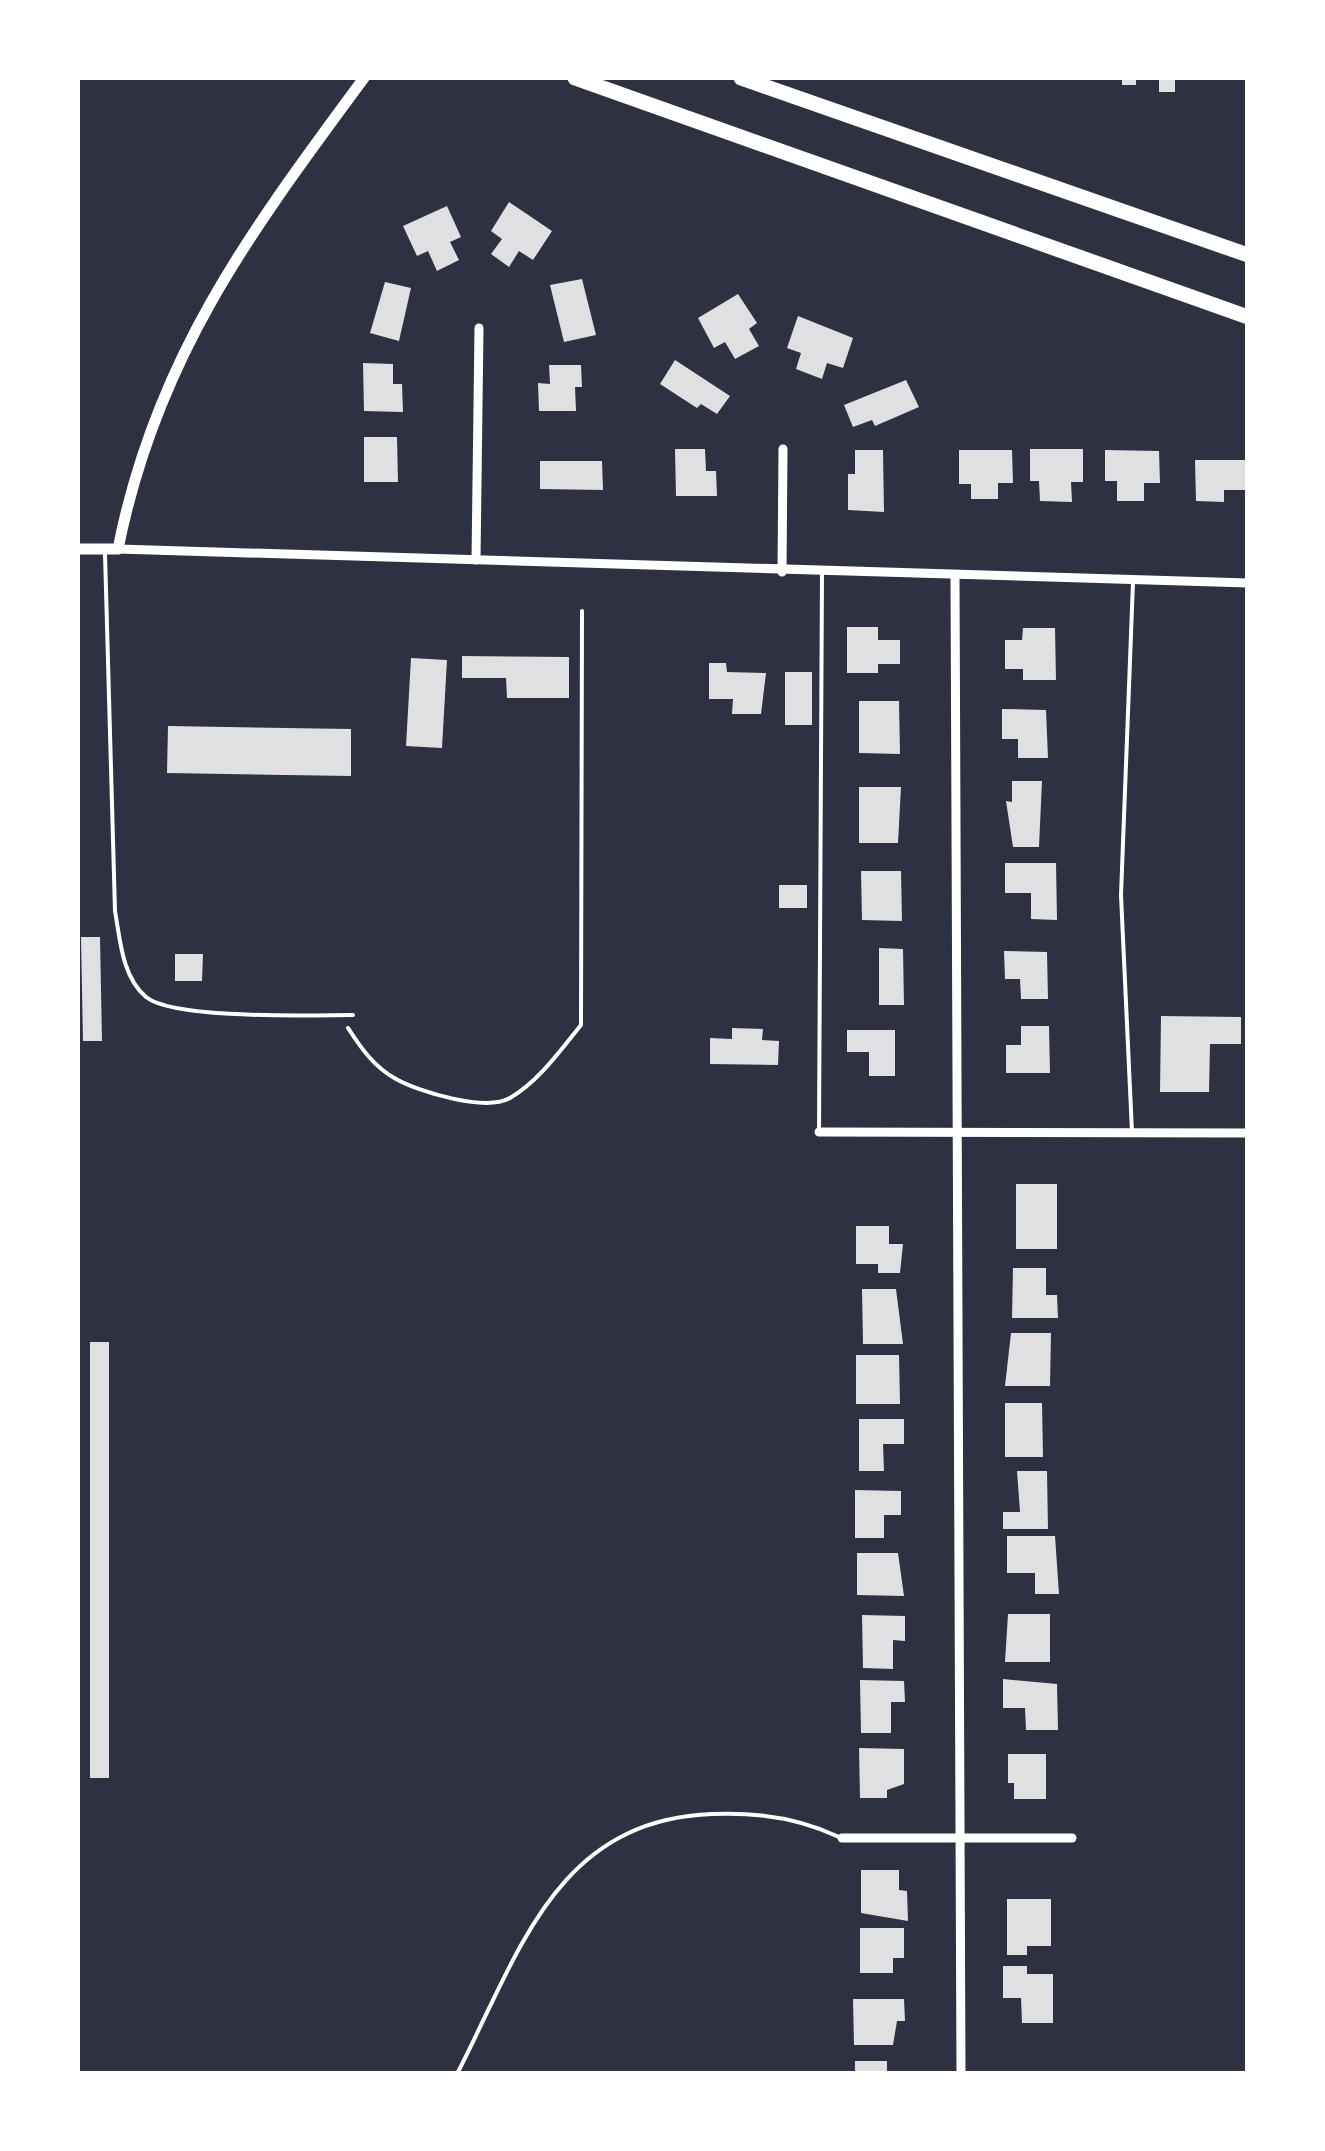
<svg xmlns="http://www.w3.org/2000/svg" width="1325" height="2151" font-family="'Roboto Condensed',sans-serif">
<rect width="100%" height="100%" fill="#2d3142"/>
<g fill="#e0e0e3">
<rect x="1122" y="78" width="14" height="7"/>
<rect x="1159" y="78" width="16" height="14"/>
<path d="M 509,202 L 552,231 L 533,260 L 519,251 L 509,267 L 491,254 L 502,239 L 491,231 Z"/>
<path d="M 447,206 L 461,237 L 450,242 L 459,260 L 437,271 L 428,251 L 417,256 L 403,226 Z"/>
<path d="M 582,279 L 596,335 L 564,342 L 550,285 Z"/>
<path d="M 385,282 L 411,288 L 399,341 L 370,333 Z"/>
<path d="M 738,294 L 757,323 L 749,329 L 759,346 L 735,359 L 725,342 L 714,348 L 698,318 Z"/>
<path d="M 798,316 L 853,338 L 843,368 L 827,363 L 822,379 L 796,369 L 801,353 L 787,348 Z"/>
<path d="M 675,360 L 730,396 L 717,414 L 701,404 L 697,408 L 660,384 Z"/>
<path d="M 363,363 L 393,364 L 393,384 L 402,384 L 403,412 L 364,411 Z"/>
<path d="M 549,365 L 581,365 L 582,387 L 575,387 L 576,411 L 539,411 L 538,383 L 550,384 Z"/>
<path d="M 906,380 L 919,407 L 875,426 L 872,420 L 853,427 L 844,405 Z"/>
<path d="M 364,437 L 397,437 L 398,482 L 364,482 Z"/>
<path d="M 675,449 L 705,449 L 706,471 L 716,471 L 717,496 L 676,496 Z"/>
<path d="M 1030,449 L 1083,449 L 1083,482 L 1071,482 L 1072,502 L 1040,501 L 1039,481 L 1030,481 Z"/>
<path d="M 855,450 L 883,450 L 884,512 L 848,510 L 848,474 L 855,474 Z"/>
<path d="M 959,450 L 1012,450 L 1013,483 L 998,483 L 998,499 L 971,499 L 971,484 L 959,484 Z"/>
<path d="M 1105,450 L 1159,451 L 1160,483 L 1144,483 L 1144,501 L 1117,501 L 1117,481 L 1105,481 Z"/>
<path d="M 1195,460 L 1247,460 L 1248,490 L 1224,490 L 1224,502 L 1196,501 Z"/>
<path d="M 540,461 L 602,461 L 603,490 L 540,489 Z"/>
<path d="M 847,627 L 878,627 L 878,640 L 900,640 L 900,664 L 878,664 L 878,673 L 847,673 Z"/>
<path d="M 1023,628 L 1055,628 L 1056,680 L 1023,680 L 1023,669 L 1005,669 L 1005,640 L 1022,640 Z"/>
<path d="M 462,656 L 569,657 L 569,698 L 507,698 L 506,678 L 462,678 Z"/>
<path d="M 411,658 L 447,660 L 442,748 L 406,746 Z"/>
<path d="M 709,663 L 726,663 L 727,672 L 766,673 L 761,714 L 732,714 L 733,699 L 709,699 Z"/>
<rect x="785" y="672" width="27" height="53"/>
<path d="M 859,701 L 899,701 L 900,754 L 859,753 Z"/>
<path d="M 1002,709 L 1046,710 L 1048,758 L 1018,758 L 1018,739 L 1002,739 Z"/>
<path d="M 168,726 L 351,729 L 351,776 L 167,773 Z"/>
<path d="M 1012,781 L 1042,781 L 1039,847 L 1013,847 L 1006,801 L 1012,802 Z"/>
<path d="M 859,787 L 901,787 L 898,843 L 859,843 Z"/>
<path d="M 1005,863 L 1056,863 L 1057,920 L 1031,919 L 1031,893 L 1005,893 Z"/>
<path d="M 861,871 L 901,871 L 902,921 L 862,920 Z"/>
<rect x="779" y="885" width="28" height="23"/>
<path d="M 81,937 L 100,937 L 102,1041 L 83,1041 Z"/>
<path d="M 879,948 L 903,949 L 904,1005 L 879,1005 Z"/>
<path d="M 1004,951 L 1047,952 L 1048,999 L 1021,999 L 1020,979 L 1005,979 Z"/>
<path d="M 175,954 L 203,954 L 202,981 L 175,981 Z"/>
<path d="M 1161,1016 L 1241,1017 L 1241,1044 L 1210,1044 L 1209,1092 L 1160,1092 Z"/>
<path d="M 1021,1026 L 1049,1026 L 1050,1073 L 1006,1073 L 1006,1045 L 1021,1045 Z"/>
<path d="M 732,1028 L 763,1029 L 762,1040 L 779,1041 L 778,1065 L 710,1064 L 710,1038 L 732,1039 Z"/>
<path d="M 847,1030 L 895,1030 L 895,1076 L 869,1076 L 869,1052 L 847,1052 Z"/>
<rect x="1016" y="1184" width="41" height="65"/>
<path d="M 856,1226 L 889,1226 L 889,1244 L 903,1244 L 900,1273 L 878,1273 L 878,1264 L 856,1264 Z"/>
<path d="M 1013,1268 L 1046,1268 L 1046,1295 L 1057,1295 L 1058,1318 L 1012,1318 Z"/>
<path d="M 862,1289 L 896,1289 L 903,1344 L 863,1344 Z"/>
<path d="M 1011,1333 L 1051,1333 L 1050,1386 L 1005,1386 Z"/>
<rect x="90" y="1342" width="19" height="436"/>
<path d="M 856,1355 L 899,1355 L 900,1404 L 856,1404 Z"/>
<path d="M 1005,1403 L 1042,1403 L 1043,1457 L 1005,1457 Z"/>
<path d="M 859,1419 L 904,1419 L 904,1444 L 883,1444 L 884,1471 L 859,1471 Z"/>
<path d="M 1017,1471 L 1047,1471 L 1048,1529 L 1003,1529 L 1003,1512 L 1020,1512 Z"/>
<path d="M 855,1490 L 901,1491 L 901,1515 L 884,1515 L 884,1538 L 855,1538 Z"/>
<path d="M 1007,1536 L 1055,1536 L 1059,1594 L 1035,1594 L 1035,1573 L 1007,1573 Z"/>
<path d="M 857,1553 L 898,1553 L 904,1596 L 857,1595 Z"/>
<path d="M 1008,1614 L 1050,1614 L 1050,1662 L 1005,1662 Z"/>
<path d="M 862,1615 L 905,1616 L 905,1641 L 893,1640 L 893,1669 L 863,1668 Z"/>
<path d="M 1003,1679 L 1057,1684 L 1058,1730 L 1026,1730 L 1025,1708 L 1003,1708 Z"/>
<path d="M 860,1680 L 904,1681 L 905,1702 L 891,1702 L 891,1733 L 861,1733 Z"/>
<path d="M 859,1748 L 904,1749 L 904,1784 L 887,1790 L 887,1798 L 860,1798 Z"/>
<path d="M 1008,1754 L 1046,1754 L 1046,1799 L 1014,1799 L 1014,1783 L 1008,1783 Z"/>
<path d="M 861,1870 L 899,1870 L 899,1890 L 907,1891 L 908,1921 L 861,1913 Z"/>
<path d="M 1007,1899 L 1051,1899 L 1051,1946 L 1027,1946 L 1027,1955 L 1007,1955 Z"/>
<path d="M 860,1928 L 904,1928 L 904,1958 L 893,1958 L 893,1973 L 860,1973 Z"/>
<path d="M 1003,1966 L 1027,1966 L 1027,1974 L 1053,1974 L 1053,2023 L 1022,2023 L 1021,1998 L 1003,1998 Z"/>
<path d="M 853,1999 L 904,1999 L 905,2021 L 897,2021 L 893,2045 L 854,2045 Z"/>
<rect x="855" y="2061" width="32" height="13"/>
</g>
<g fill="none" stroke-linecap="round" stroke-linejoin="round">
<path stroke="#fff" stroke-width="4" d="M 348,1028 C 361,1048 374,1067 396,1079 C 419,1092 486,1112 510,1098 C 538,1082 560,1051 581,1025 L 582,611"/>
<g stroke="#fff" stroke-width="4">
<path d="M 105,554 L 115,911 C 120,939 122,977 146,997 C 175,1020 313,1015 353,1015"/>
<path d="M 819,1132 L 822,573"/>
<path d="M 1132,1132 L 1121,895 L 1133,582"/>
<path d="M 457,2074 C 519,1954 555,1820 712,1814 C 756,1812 799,1818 839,1837"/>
</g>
<g stroke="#fff" stroke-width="9">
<path d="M 118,549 L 1248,583"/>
<path d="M 476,560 L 479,328"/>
<path d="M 782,572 L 783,449"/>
<path d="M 955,576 L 961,2074"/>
<path d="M 819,1132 L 1248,1133"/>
<path d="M 842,1838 L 1072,1838"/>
</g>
<path stroke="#fff" stroke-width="11" d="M 78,549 L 118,549 C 156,357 251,231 364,78"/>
<g stroke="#fff" stroke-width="15">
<path d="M 575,78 L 1248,317"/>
<path d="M 741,78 L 1248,255"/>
</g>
</g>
<rect width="1325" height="2151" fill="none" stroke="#ffffff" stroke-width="160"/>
</svg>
